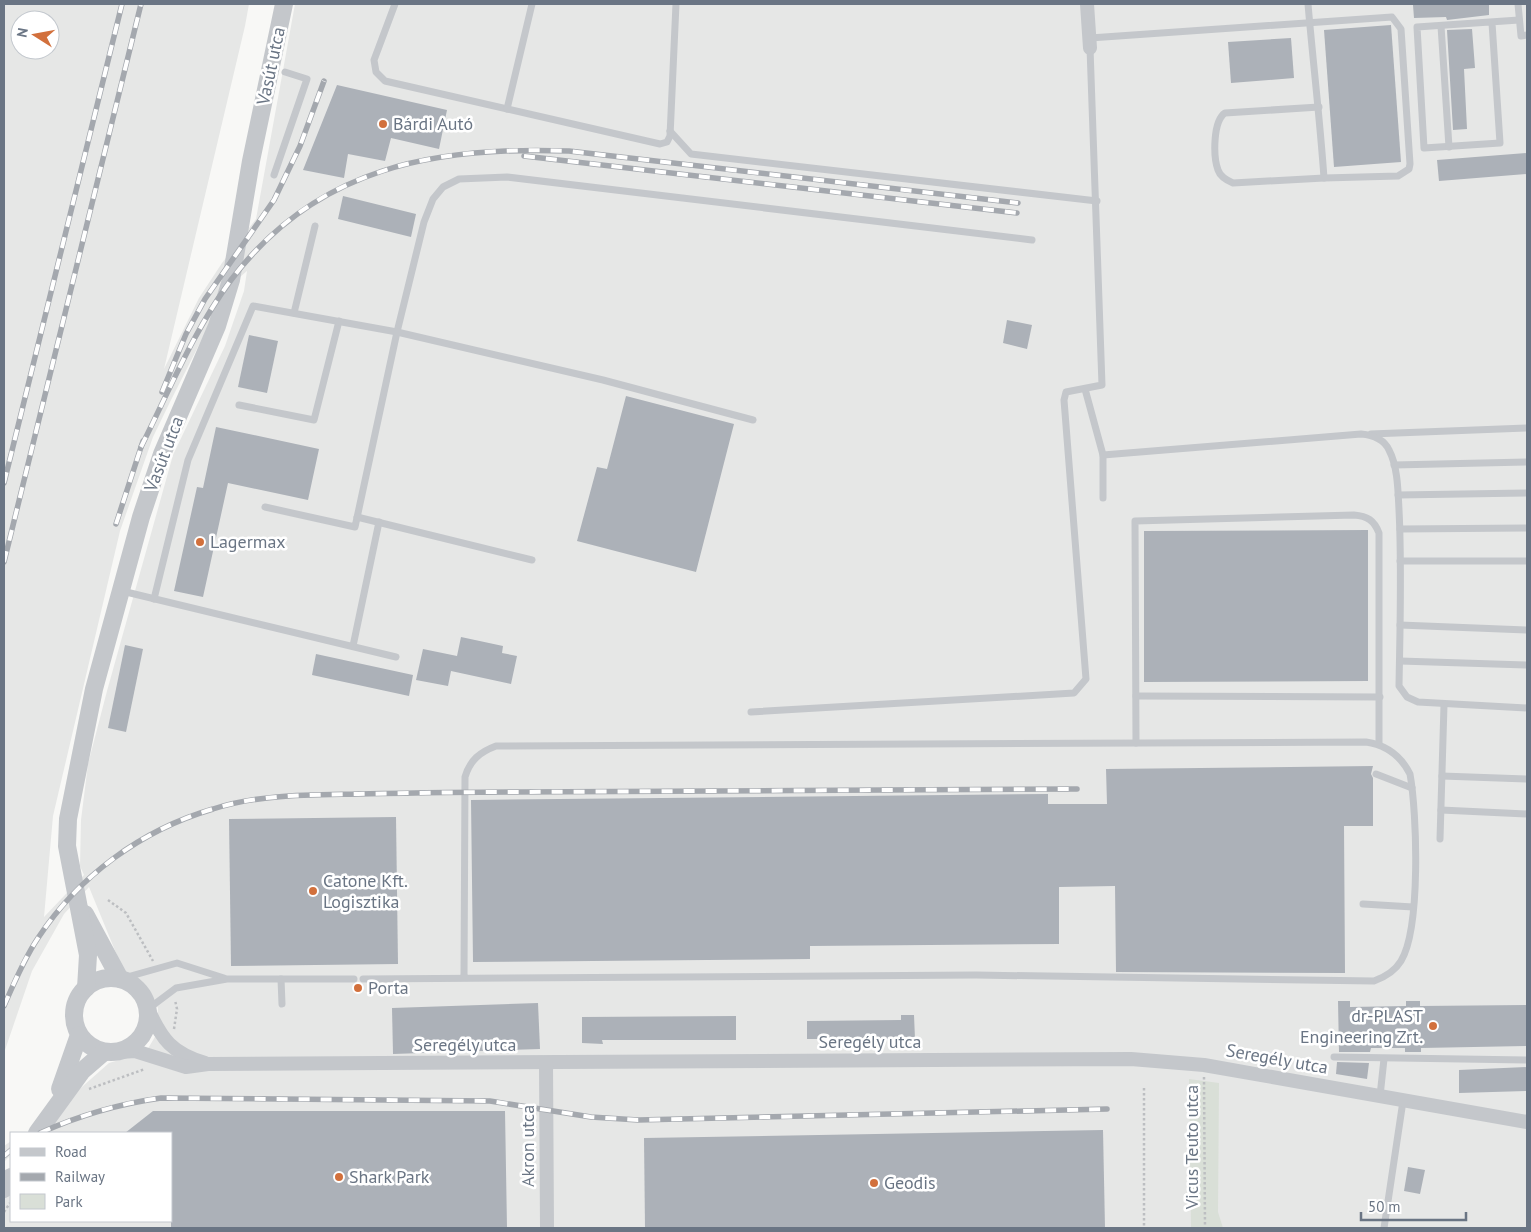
<svg xmlns="http://www.w3.org/2000/svg" width="1531" height="1232" font-family="'PT Sans',sans-serif">
<rect width="100%" height="100%" fill="#f8f8f6"/>
<g fill="#e6e7e6" fill-rule="evenodd">
<path d="M 4,4 L 249,4 L 245,26 L 164,369 L 199,298 L 222,263 L 256,219 L 295,4 L 1527,4 L 1527,1228 L 4,1228 L 4,1199 L 11,1187 L 11,1221 L 171,1221 L 171,1133 L 27,1133 L 49,1123 L 57,1109 L 109,1063 L 146,1052 L 156,1035 L 158,1008 L 139,980 L 123,970 L 89,887 L 64,914 L 32,971 L 4,1053 ZM 20,20 L 50,20 L 50,50 L 20,50 ZM 247,271 L 244,291 L 225,346 L 173,455 L 107,691 L 88,764 L 81,820 L 80,866 L 84,875 L 44,917 L 53,816 L 120,531 L 153,437 L 170,402 L 203,337 L 240,277 Z"/>
<path d="M 11,1141 L 11,1155 L 4,1162 L 4,1146 Z"/>
</g>
<path fill="#d9dfd7" d="M 1189,1079 L 1219,1083 L 1218,1212 L 1223,1228 L 1191,1228 Z"/>
<g fill="#acb1b8">
<path d="M 1428,4 L 1489,4 L 1489,15 L 1447,20 L 1446,17 L 1414,18 L 1413,5 Z"/>
<path d="M 1391,25 L 1401,162 L 1334,167 L 1324,30 Z"/>
<path d="M 1472,29 L 1475,68 L 1464,69 L 1467,129 L 1453,130 L 1447,30 Z"/>
<path d="M 1291,38 L 1294,78 L 1231,83 L 1228,42 Z"/>
<path d="M 337,85 L 447,110 L 439,149 L 391,138 L 385,161 L 348,154 L 344,178 L 303,170 Z"/>
<path d="M 1527,153 L 1527,174 L 1439,181 L 1437,160 Z"/>
<path d="M 343,196 L 416,214 L 411,237 L 338,219 Z"/>
<path d="M 1007,320 L 1032,325 L 1027,349 L 1003,343 Z"/>
<path d="M 249,335 L 278,341 L 267,393 L 238,387 Z"/>
<path d="M 626,396 L 734,424 L 696,572 L 577,541 L 597,467 L 607,469 Z"/>
<path d="M 216,427 L 319,449 L 308,500 L 228,483 L 203,597 L 174,591 L 197,487 L 203,488 Z"/>
<path d="M 1368,530 L 1368,681 L 1144,682 L 1144,531 Z"/>
<path d="M 461,637 L 503,646 L 502,653 L 517,656 L 511,684 L 451,671 L 448,686 L 416,680 L 423,649 L 457,656 Z"/>
<path d="M 125,645 L 143,649 L 126,732 L 108,728 Z"/>
<path d="M 316,654 L 413,675 L 409,696 L 312,675 Z"/>
<path d="M 1373,766 L 1371,774 L 1373,778 L 1373,826 L 1344,826 L 1345,973 L 1116,972 L 1115,886 L 1059,887 L 1059,944 L 810,946 L 810,959 L 473,962 L 471,800 L 1048,794 L 1048,804 L 1107,804 L 1106,769 Z"/>
<path d="M 396,817 L 398,964 L 231,966 L 229,819 Z"/>
<path d="M 1338,1001 L 1350,1001 L 1350,1007 L 1406,1006 L 1406,1001 L 1420,1001 L 1420,1006 L 1527,1005 L 1527,1046 L 1421,1048 L 1421,1052 L 1405,1052 L 1405,1048 L 1371,1048 L 1370,1052 L 1339,1052 Z"/>
<path d="M 538,1003 L 540,1049 L 393,1054 L 392,1008 Z"/>
<path d="M 901,1015 L 914,1015 L 915,1039 L 807,1039 L 807,1021 L 901,1020 Z"/>
<path d="M 736,1016 L 736,1040 L 602,1040 L 603,1044 L 582,1043 L 582,1017 Z"/>
<path d="M 1337,1062 L 1369,1063 L 1367,1079 L 1336,1074 Z"/>
<path d="M 1527,1067 L 1527,1091 L 1459,1093 L 1459,1070 Z"/>
<path d="M 153,1111 L 505,1111 L 507,1228 L 171,1228 L 171,1133 L 125,1133 Z"/>
<path d="M 1103,1130 L 1105,1228 L 645,1228 L 644,1138 Z"/>
<path d="M 1408,1167 L 1425,1170 L 1420,1194 L 1404,1191 Z"/>
</g>
<g fill="none" stroke-linecap="round" stroke-linejoin="round">
<g stroke="#bcbec1" stroke-width="2.5" stroke-dasharray="2.5 2.5" stroke-linecap="butt">
<path d="M 108,900 L 126,913 L 153,961"/>
<path d="M 174,1029 L 177,1009 L 175,1000"/>
<path d="M 1204,1077 L 1205,1228"/>
<path d="M 1144,1088 L 1144,1228"/>
<path d="M 89,1089 L 145,1069"/>
<path d="M 4,1212 L 10,1203"/>
</g>
<g stroke="#c4c7cb" stroke-width="7">
<path d="M 395,4 L 374,60 L 376,72 L 385,81 L 660,144 L 667,142 L 670,136 L 676,4"/>
<path d="M 1518,4 L 1521,36 L 1527,35"/>
<path d="M 1492,23 L 1500,143 L 1424,148 L 1417,27 L 1519,20"/>
<path d="M 1441,26 L 1449,147"/>
<path d="M 1090,38 L 1392,17 L 1401,29 L 1410,164 L 1409,169 L 1398,176 L 1324,178 C 1320,120 1313,62 1308,4"/>
<path d="M 1319,107 L 1225,113 C 1213,121 1213,156 1218,170 C 1220,176 1226,180 1233,183 L 1324,178"/>
<path d="M 507,109 L 532,4"/>
<path d="M 670,131 L 691,154 L 1097,201"/>
<path d="M 274,175 L 307,79 L 285,72"/>
<path d="M 294,313 L 315,226"/>
<path d="M 1085,389 L 1103,455 L 1103,498"/>
<path d="M 239,405 L 314,420 L 339,321"/>
<path d="M 1371,434 L 1527,428"/>
<path d="M 1103,455 L 1361,434 C 1372,435 1384,439 1389,450 C 1398,467 1398,492 1399,510 C 1402,569 1400,627 1399,686 L 1407,697 L 1418,702 L 1527,708"/>
<path d="M 1394,465 L 1527,462"/>
<path d="M 1398,495 L 1527,493"/>
<path d="M 265,507 L 355,527 L 397,332 L 424,222 L 433,199 L 443,187 L 459,179 L 507,177 L 1032,240"/>
<path d="M 357,517 L 532,560"/>
<path d="M 1400,529 L 1527,528"/>
<path d="M 1400,561 L 1527,561"/>
<path d="M 122,591 L 396,657"/>
<path d="M 154,599 L 188,460 L 253,306 L 397,332 L 603,380 L 753,420"/>
<path d="M 1400,625 L 1527,630"/>
<path d="M 353,646 L 379,522"/>
<path d="M 1400,661 L 1527,665"/>
<path d="M 1136,696 L 1380,697"/>
<path d="M 751,712 L 1074,693 L 1086,679 L 1064,400 L 1066,392 L 1102,385 L 1090,48"/>
<path d="M 1136,743 L 1135,521 L 1354,515 C 1367,516 1374,520 1379,533 L 1379,744"/>
<path d="M 1376,774 L 1412,788"/>
<path d="M 1442,776 L 1527,779"/>
<path d="M 1441,810 L 1527,814"/>
<path d="M 1440,839 L 1444,705"/>
<path d="M 1363,904 L 1413,907"/>
<path d="M 120,979 L 177,963 L 224,978"/>
<path d="M 281,979 L 282,1004"/>
<path d="M 363,979 L 976,975 L 1374,981 C 1385,977 1395,971 1401,961 C 1421,928 1417,813 1410,774 C 1401,756 1386,745 1366,742 L 496,746 C 480,752 470,760 465,777 L 464,978"/>
<path d="M 148,1009 L 176,988 L 227,979 L 354,979"/>
<path d="M 1334,1057 L 1527,1060"/>
<path d="M 1380,1096 L 1384,1059"/>
<path d="M 1384,1228 L 1403,1101"/>
</g>
<g stroke="#c4c7cb" stroke-width="14">
<path d="M 1087,4 L 1090,48"/>
<path d="M 148,1009 C 162,1040 172,1053 205,1063"/>
<path d="M 120,1052 L 135,1051 L 186,1067 L 208,1064 L 1131,1059 L 1204,1065 L 1527,1122"/>
<path d="M 546,1063 L 547,1228"/>
</g>
<g stroke="#c4c7cb" stroke-width="18">
<path d="M 85,914 L 120,979"/>
<circle cx="111" cy="1015" r="37"/>
<path d="M 86,988 L 88,955 L 67,846 L 68,819 L 94,689 L 141,517 L 162,454 L 217,326 L 231,280 L 251,161 L 284,4"/>
<path d="M 60,1089 L 79,1035"/>
<path d="M 37,1133 L 82,1071 L 104,1052"/>
<path d="M 4,1189 L 11,1177"/>
</g>
<g stroke="#a4a8ae" stroke-width="5.5">
<g id="rail">
<path d="M 524,156 L 1017,213"/>
<path d="M 162,392 L 186,334 L 205,299 L 274,200 L 300,146 L 324,81"/>
<path d="M 141,447 C 169,391 194,330 231,280 C 316,167 435,146 569,151 L 1018,203"/>
<path d="M 4,483 L 122,4"/>
<path d="M 116,524 L 143,441"/>
<path d="M 4,562 L 141,4"/>
<path d="M 4,1006 C 14,983 24,959 38,938 C 79,876 141,830 213,809 C 260,794 309,795 358,794 C 410,793 463,792 515,792 C 702,791 890,790 1077,789"/>
<path d="M 40,1133 C 80,1115 118,1104 161,1098 L 490,1101 L 591,1117 L 638,1120 L 1107,1109"/>
<path d="M 4,1156 L 11,1150"/>
</g>
</g>
<use href="#rail" stroke="#fff" stroke-width="4" stroke-dasharray="11" stroke-linecap="butt"/>
</g>
<g fill="#d2703c" stroke="#fff" stroke-width="2">
<circle cx="383" cy="124" r="5"/>
<circle cx="200" cy="542" r="5"/>
<circle cx="313" cy="891" r="5"/>
<circle cx="358" cy="988" r="5"/>
<circle cx="1433" cy="1026" r="5"/>
<circle cx="339" cy="1177" r="5"/>
<circle cx="874" cy="1183" r="5"/>
</g>
<g text-anchor="middle" stroke-width="5" stroke-linejoin="round" paint-order="stroke">
<g font-size="18" fill="#6a7584" stroke="#fff">
<text transform="translate(271 66) rotate(-78)" y="6">Vasút utca</text>
<text transform="translate(164 454) rotate(-69)" y="6">Vasút utca</text>
<text x="870" y="1048">Seregély utca</text>
<text x="465" y="1051">Seregély utca</text>
<text transform="translate(1277 1059) rotate(10)" y="6">Seregély utca</text>
<text transform="translate(528 1146) rotate(-90)" y="6">Akron utca</text>
<text transform="translate(1192 1147) rotate(-90)" y="6">Vicus Teuto utca</text>
</g>
<g font-size="18" fill="#6a7584" stroke="#fff" text-anchor="start">
<text x="393" y="130">Bárdi Autó</text>
<text x="210" y="548">Lagermax</text>
<text x="323" y="887">Catone Kft.<tspan x="323" dy="21">Logisztika</tspan></text>
<text x="368" y="994">Porta</text>
<text x="1423" y="1022" text-anchor="end">dr-PLAST<tspan x="1423" dy="21">Engineering Zrt.</tspan></text>
<text x="349" y="1183">Shark Park</text>
<text x="884" y="1189">Geodis</text>
</g>
</g>
<rect width="1531" height="1232" fill="none" stroke="#6a7584" stroke-width="10"/>
<rect x="10" y="1132" width="162" height="90" fill="#ffffff" stroke="#c3c8ce"/>
<rect x="20" y="1148" width="25" height="8" fill="#c4c7cb" stroke="#c3c8ce"/>
<text x="55" y="1157" font-size="15" fill="#6a7584">Road</text>
<rect x="20" y="1173" width="25" height="8" fill="#a4a8ae" stroke="#c3c8ce"/>
<text x="55" y="1182" font-size="15" fill="#6a7584">Railway</text>
<rect x="20" y="1194" width="25" height="15" fill="#d9dfd7" stroke="#c3c8ce"/>
<text x="55" y="1207" font-size="15" fill="#6a7584">Park</text>
<g transform="translate(35 35) rotate(281)"><circle r="24" fill="#ffffff" stroke="#c3c8ce"/>
<path d="M0-4L9 19L0 12L-9 19Z" fill="#d2703c"/>
<text y="-8" font-size="14" font-weight="bold" text-anchor="middle" fill="#6a7584">N</text>
</g>
<path d="M1361 1212v8h105v-8" fill="none" stroke="#6a7584" stroke-width="2.5"/>
<text x="1368" y="1212" font-size="15" fill="#6a7584" stroke="#ffffff" stroke-width="4" paint-order="stroke">50 m</text>
</svg>
